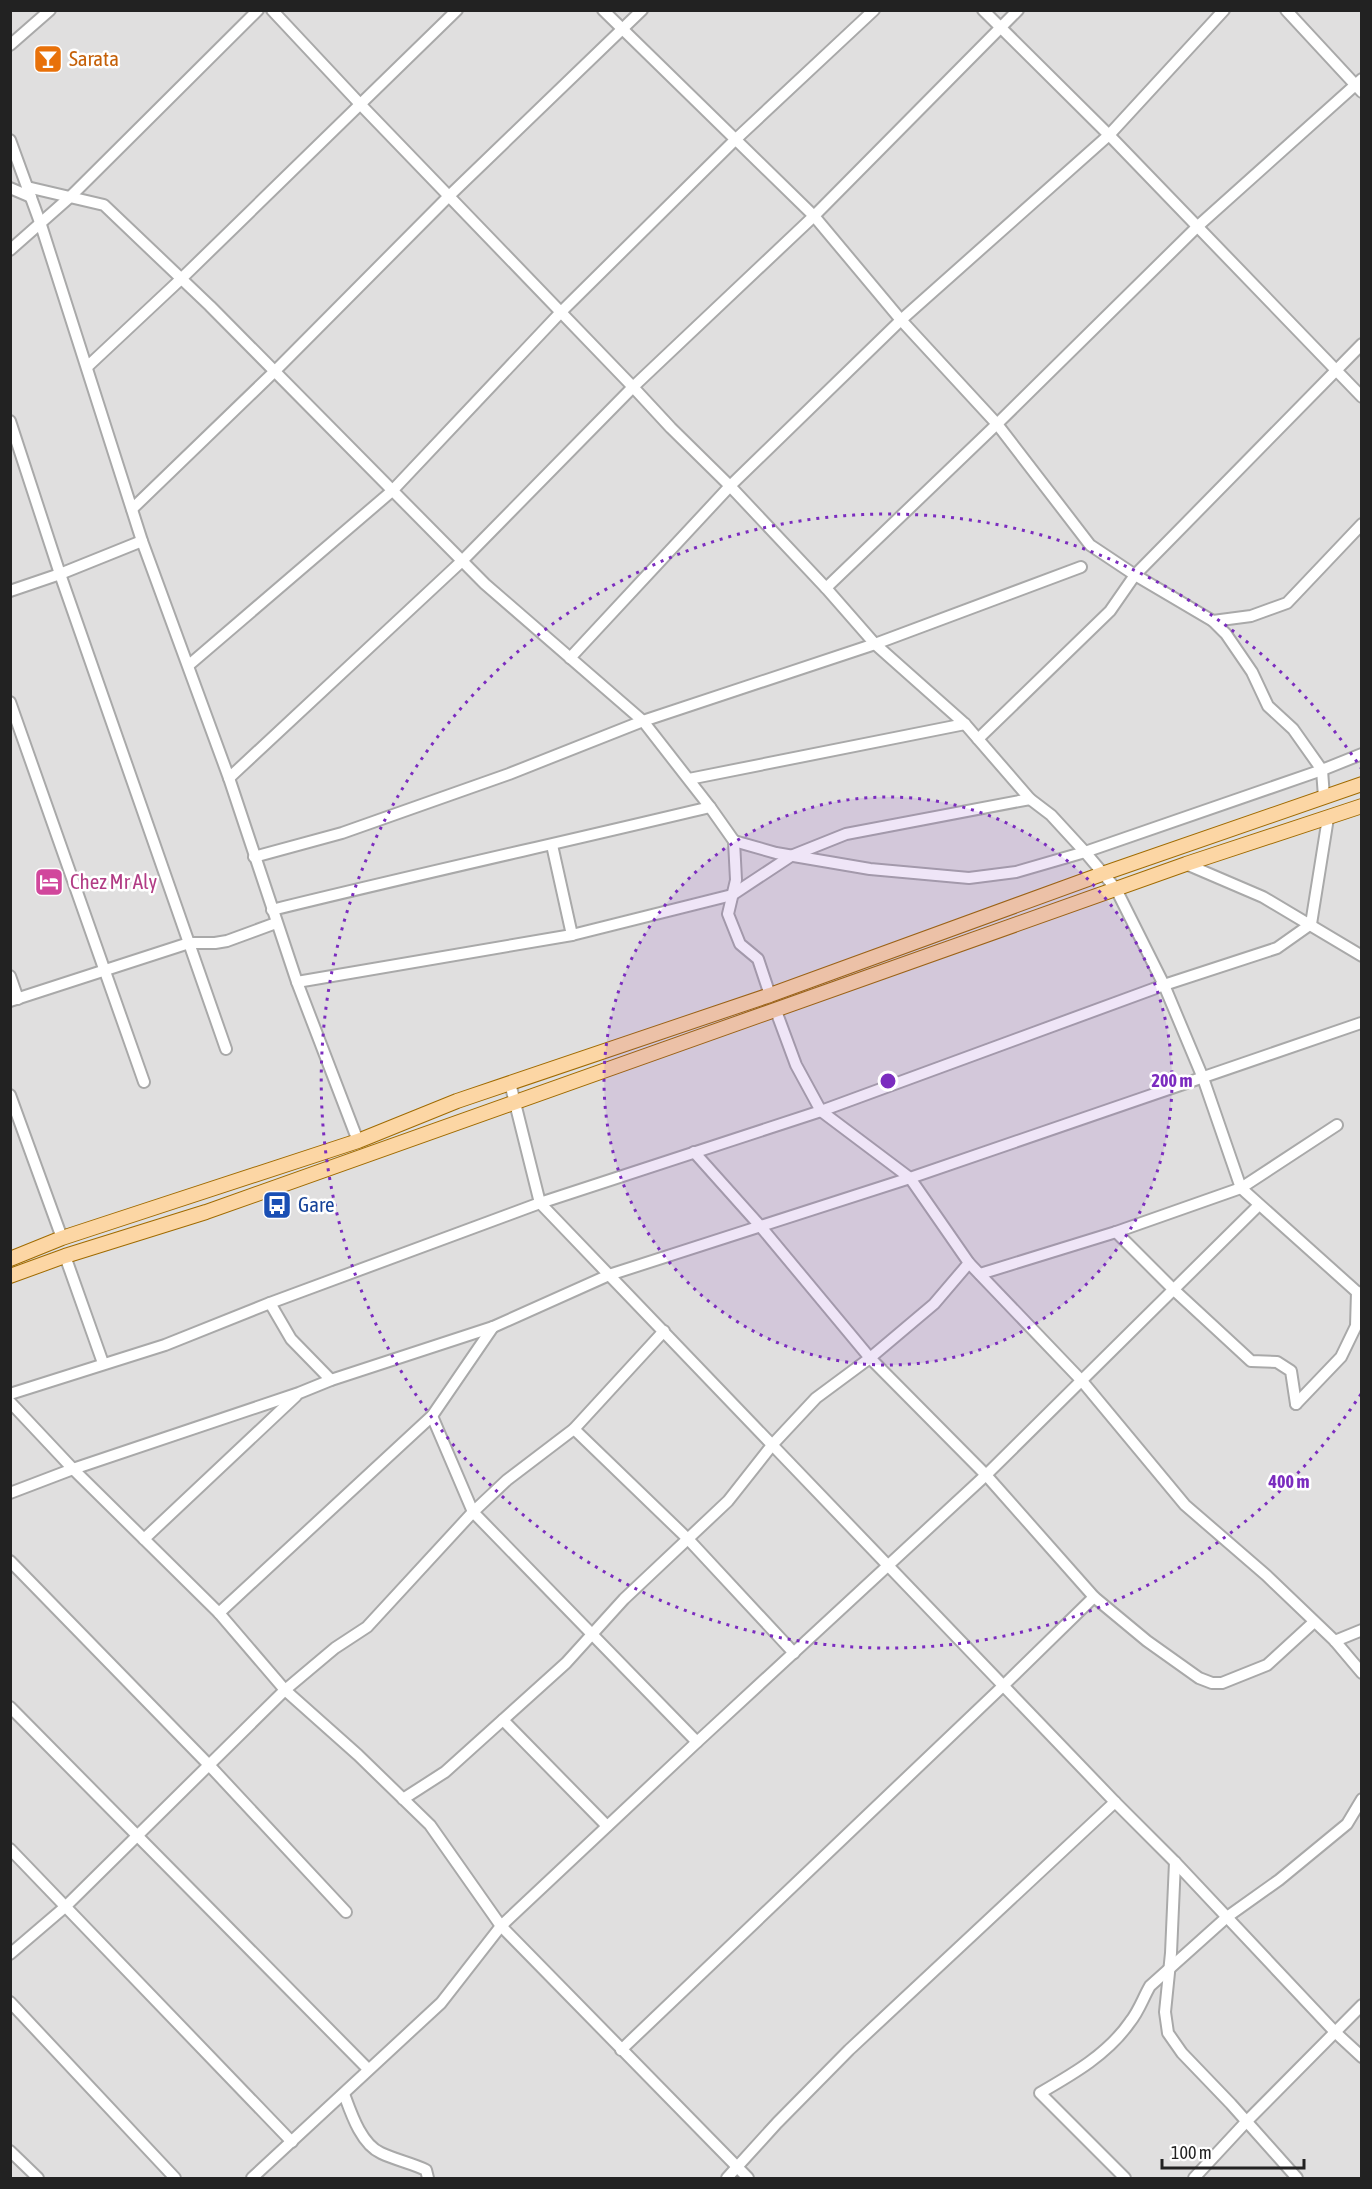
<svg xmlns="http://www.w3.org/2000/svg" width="1372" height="2189" font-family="'Asap Condensed',sans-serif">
<rect width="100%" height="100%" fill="#f2efe9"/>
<rect fill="#e0dfdf" x="11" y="11" width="1350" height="2167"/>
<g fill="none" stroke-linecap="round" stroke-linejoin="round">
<g stroke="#a9a9a9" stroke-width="14">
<g id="minor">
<path d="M 272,10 L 360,104 L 633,387 L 671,428 L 730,486 L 826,588 L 875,644 L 965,724 L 1030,799 L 1051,815 L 1085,852 L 1116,889 L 1164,985 L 1203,1078 L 1241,1188 L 1357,1292 L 1362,1293"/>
<path d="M 603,10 L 814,216 L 901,320 L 997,424 L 1090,545 L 1135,575 L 1213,621 L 1226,634 L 1252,672 L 1268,706 L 1293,729 L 1322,770 L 1324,797"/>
<path d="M 983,10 L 1109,135 L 1362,397"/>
<path d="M 1286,10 L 1362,92"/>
<path d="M 10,45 L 50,10"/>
<path d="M 10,140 L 41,225 L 142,541 L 229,778 L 297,982 L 358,1141"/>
<path d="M 27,187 L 104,205 L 210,306 L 485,584 L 643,721 L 710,807 L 734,841 L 736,880 L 728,914 L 740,944 L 758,959 L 770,995"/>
<path d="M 10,188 L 31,197"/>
<path d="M 10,250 L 70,197 L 258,10"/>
<path d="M 87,367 L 181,279 L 457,10"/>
<path d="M 10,421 L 60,574 L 226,1049"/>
<path d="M 132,509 L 275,371 L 449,196 L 642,10"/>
<path d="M 826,588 L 997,424 L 1198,226 L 1362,79"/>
<path d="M 10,591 L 60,574 L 142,541"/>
<path d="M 1213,621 L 1251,616 L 1287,603 L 1362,524"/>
<path d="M 570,658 L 730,486 L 901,320 L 1109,135 L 1224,10"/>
<path d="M 189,665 L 392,491 L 561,312 L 736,139 L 874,10"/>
<path d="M 10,702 L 144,1082"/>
<path d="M 978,739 L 1110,611 L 1135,575 L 1362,344"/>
<path d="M 229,778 L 462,561 L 633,387 L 814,216 L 1018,10"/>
<path d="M 689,779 L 965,724"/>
<path d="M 734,841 L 776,853 L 870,869 L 969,878 L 1016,872 L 1085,852 L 1322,770 L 1362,754"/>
<path d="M 552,845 L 572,935"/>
<path d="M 254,857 L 342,833 L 509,774 L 643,721 L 875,644 L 1081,567"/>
<path d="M 1186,864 L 1263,897 L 1362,956"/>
<path d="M 272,910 C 418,874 564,842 710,807"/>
<path d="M 10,976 L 18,999"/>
<path d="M 297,982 L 572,935 L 732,895 L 791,856 L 846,834 L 1030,799"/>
<path d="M 10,1001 L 189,943 L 215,943 L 227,941 L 276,923"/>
<path d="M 776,1011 L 796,1065 L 821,1111 L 910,1178 L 969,1263 L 1082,1381 L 1185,1505 L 1266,1575 L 1335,1641 L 1362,1673"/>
<path d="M 510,1083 L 540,1203 L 1115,1802 L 1175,1862 L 1335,2032 L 1362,2057"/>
<path d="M 10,1095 L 62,1238"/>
<path d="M 694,1152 L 761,1227 L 870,1358 L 986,1475 L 1094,1597 L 1147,1641 L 1199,1678 L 1212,1683 L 1222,1683 L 1267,1665 L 1314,1622"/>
<path d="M 1116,1232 L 1173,1289 L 1251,1361 L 1277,1362 L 1291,1371 L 1296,1404"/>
<path d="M 65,1256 L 103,1363"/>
<path d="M 980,1274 L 1116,1232 L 1241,1188 L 1337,1125"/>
<path d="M 270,1303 L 291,1339 L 331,1380"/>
<path d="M 10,1394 L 165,1345 L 270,1303 L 540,1203 L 821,1111 L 1164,985 L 1277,948 L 1311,924 L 1328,818"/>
<path d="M 10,1402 L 73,1469 L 219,1613 L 285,1690 L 358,1755 L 430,1825 L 501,1926 L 748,2178"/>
<path d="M 1296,1404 L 1341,1357 L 1356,1326 L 1357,1292"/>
<path d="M 432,1416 L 473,1512 L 697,1742"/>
<path d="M 574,1429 L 688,1539 L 794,1653"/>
<path d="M 10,1493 L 73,1469 L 299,1393 L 331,1380 L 493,1327 L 609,1275 L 910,1178 L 1361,1023"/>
<path d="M 144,1539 L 296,1396"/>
<path d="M 10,1561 L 209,1765 L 346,1912"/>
<path d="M 219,1613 L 432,1416 L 493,1327"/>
<path d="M 1335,1641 L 1362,1630"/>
<path d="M 10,1707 L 368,2069"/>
<path d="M 503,1720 L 607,1826"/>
<path d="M 403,1799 L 445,1772 L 566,1663 L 624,1599 L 728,1501 L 773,1444 L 816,1398 L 870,1358 L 934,1304 L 969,1263"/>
<path d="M 10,1849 L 292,2142"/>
<path d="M 1175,1862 L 1171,1953 L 1165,2012 L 1168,2033 L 1182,2053 L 1231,2104 L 1297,2178"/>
<path d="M 10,1954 L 65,1907 L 285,1690 L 335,1648 L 367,1627 L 473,1512 L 507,1480 L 574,1429 L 664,1331"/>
<path d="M 10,2002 L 175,2178"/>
<path d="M 621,2050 L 1004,1685 L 1094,1597"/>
<path d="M 344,2094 C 351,2113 361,2144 381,2153 C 396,2160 411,2163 426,2170 L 428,2178"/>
<path d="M 10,2151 L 38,2178"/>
<path d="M 252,2178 L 441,2003 L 501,1926 L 697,1742 L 986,1475 L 1259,1205"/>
<path d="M 727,2178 L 777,2123 L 849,2050 L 1115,1802"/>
<path d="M 1125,2178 L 1040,2093 C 1073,2074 1108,2054 1130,2022 C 1139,2011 1143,1998 1150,1986 L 1227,1917 L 1279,1880 L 1347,1824 L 1362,1799"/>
<path d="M 1194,2178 L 1246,2122 L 1362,2005"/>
</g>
</g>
<g stroke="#a06b00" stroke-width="16">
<g id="major">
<path d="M 10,1259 L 62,1238 L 358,1141 L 457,1101 L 770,995 L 1102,874 L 1362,784"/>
<path d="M 10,1276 L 65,1256 L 206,1212 L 1186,864 L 1362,806"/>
</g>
</g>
<use href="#minor" stroke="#fff" stroke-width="10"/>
<use href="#major" stroke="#fcd6a4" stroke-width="14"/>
</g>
<circle cx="888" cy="1081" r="284" fill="#7b2cbf" fill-opacity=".12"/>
<g fill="none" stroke="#7b2cbf" stroke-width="3" stroke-dasharray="3 6">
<circle cx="888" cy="1081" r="284"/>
<path d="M1361 1394A567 567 0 1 1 1361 768"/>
</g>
<defs>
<g id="bar-square" transform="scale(1.5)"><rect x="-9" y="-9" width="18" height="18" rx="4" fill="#e8710a" stroke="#fff"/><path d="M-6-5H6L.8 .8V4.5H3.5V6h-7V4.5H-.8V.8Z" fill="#fff"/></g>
<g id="hotel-square" transform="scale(1.5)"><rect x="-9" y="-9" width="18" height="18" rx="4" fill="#d1479c" stroke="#fff"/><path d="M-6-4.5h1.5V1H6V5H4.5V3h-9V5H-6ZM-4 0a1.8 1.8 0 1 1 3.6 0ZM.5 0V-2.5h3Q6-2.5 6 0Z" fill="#fff"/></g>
<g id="bus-square" transform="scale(1.5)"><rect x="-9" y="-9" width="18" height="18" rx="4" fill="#1a4fb4" stroke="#fff"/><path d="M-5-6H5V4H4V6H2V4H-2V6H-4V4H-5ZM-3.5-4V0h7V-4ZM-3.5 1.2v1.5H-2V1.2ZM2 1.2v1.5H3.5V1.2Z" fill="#fff"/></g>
</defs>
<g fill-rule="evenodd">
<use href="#bar-square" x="48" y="59"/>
<use href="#hotel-square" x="49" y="882"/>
<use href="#bus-square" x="277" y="1205"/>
</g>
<g text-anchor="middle" stroke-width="5" stroke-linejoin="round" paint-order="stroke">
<g font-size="21" fill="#c56008" stroke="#fff" text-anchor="start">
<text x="69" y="66">Sarata</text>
</g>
<g font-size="21" fill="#b23c85" stroke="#fff" text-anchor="start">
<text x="70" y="889">Chez Mr Aly</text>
</g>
<g font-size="21" fill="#164399" stroke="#fff" text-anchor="start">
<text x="298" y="1212">Gare</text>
</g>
</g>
<circle cx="888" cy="1081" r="9" fill="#7b2cbf" stroke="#fff" stroke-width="3"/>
<g font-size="18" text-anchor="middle" font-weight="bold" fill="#7b2cbf" stroke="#fff" stroke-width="5" stroke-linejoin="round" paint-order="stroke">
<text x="1172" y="1087">200 m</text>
<text x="1289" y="1488">400 m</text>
</g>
<rect width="1372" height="2189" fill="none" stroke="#222222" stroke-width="24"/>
<path d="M1162 2159v9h142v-9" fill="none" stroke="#222222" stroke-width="3"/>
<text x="1171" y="2159" font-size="18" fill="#222222" stroke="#ffffff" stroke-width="4.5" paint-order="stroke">100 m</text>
</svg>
